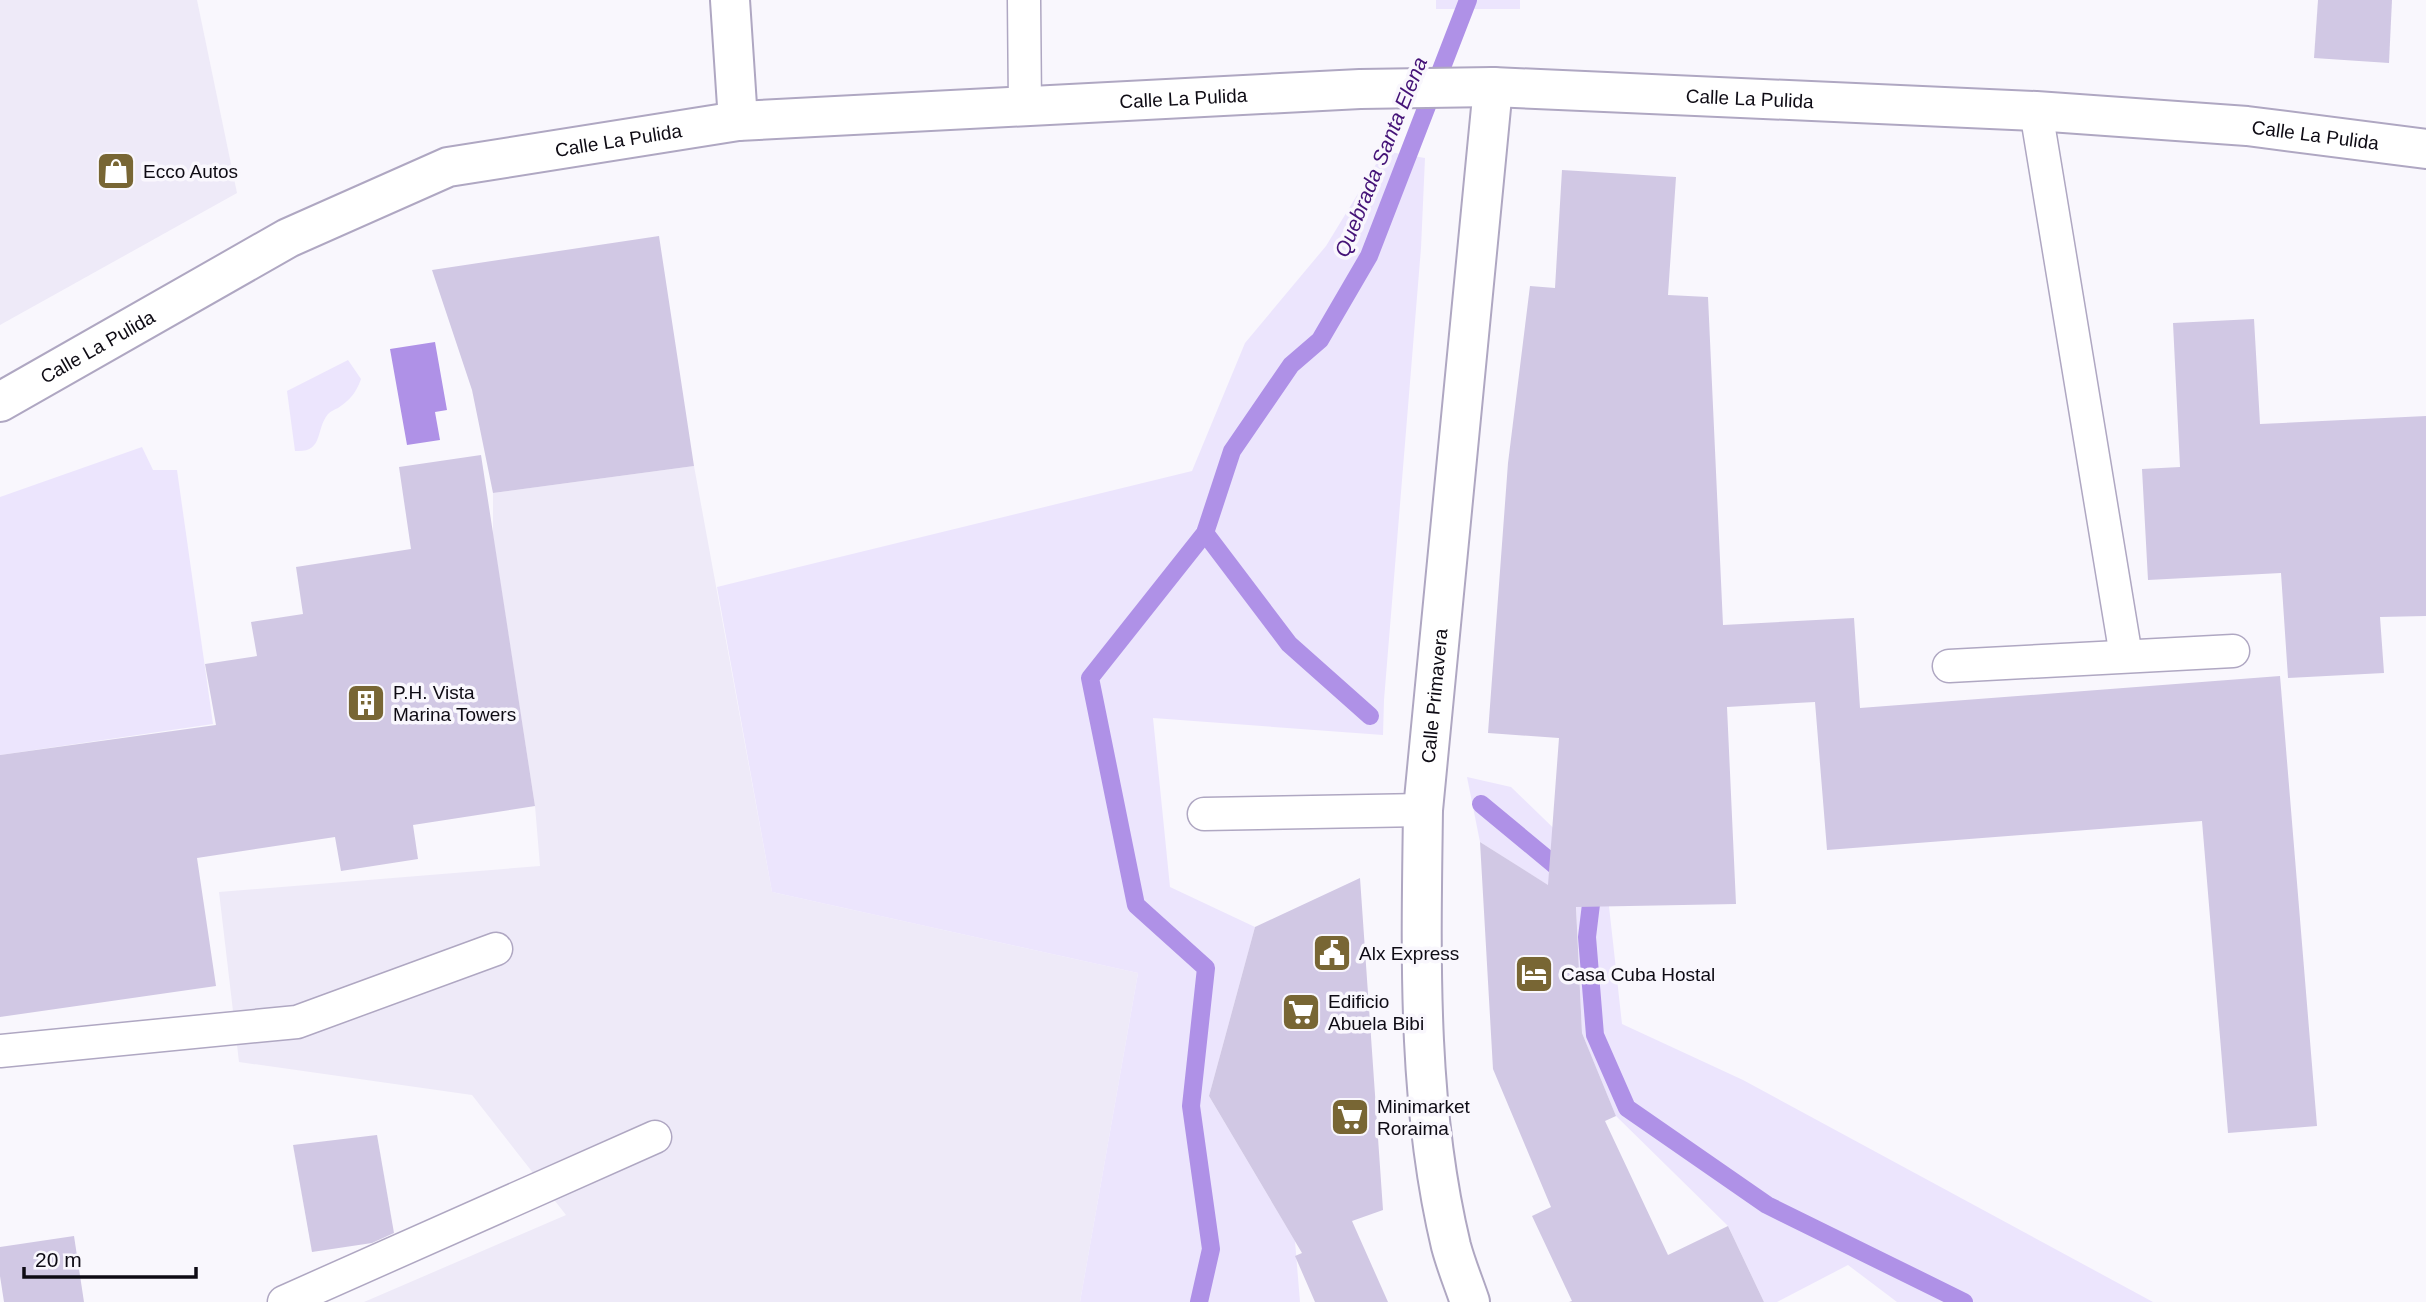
<svg xmlns="http://www.w3.org/2000/svg" width="2426" height="1302" font-family="Helvetica,sans-serif">
<rect width="100%" height="100%" fill="#f9f7fd"/>
<g fill="#eeeaf8">
<path d="M 0,0 L 197,0 L 237,193 L 0,325 Z"/>
<path d="M 694,466 L 772,892 L 1138,973 L 1080,1302 L 364,1302 L 566,1215 L 472,1095 L 239,1062 L 219,892 L 540,866 L 535,806 L 493,536 L 493,493 Z"/>
</g>
<g fill="#ece5fd">
<rect x="1436" y="0" width="84" height="9"/>
<path d="M 1384,151 L 1425,158 L 1421,248 L 1384,700 L 1383,735 L 1153,718 L 1170,887 L 1255,927 L 1209,1096 L 1295,1241 L 1300,1302 L 1080,1302 L 1138,973 L 772,892 L 717,587 L 1192,471 L 1245,343 L 1326,246 Z"/>
<path d="M 348,360 L 361,379 C 356,393 350,400 338,408 C 334,410 331,411 328,414 C 315,430 324,453 295,451 L 287,391 Z"/>
<path d="M 142,447 L 153,470 L 177,470 L 213,724 L 0,755 L 0,497 Z"/>
<path d="M 1467,777 L 1511,787 L 1606,879 L 1622,1024 L 1743,1080 L 2153,1302 L 1897,1302 L 1848,1265 L 1777,1302 L 1764,1302 L 1728,1226 L 1616,1116 L 1582,1033 L 1576,903 L 1480,842 Z"/>
</g>
<path fill="#af91e7" d="M 435,342 L 447,410 L 435,412 L 440,440 L 407,445 L 390,349 Z"/>
<g fill="none" stroke-linecap="round" stroke-linejoin="round">
<g stroke="#af91e7" stroke-width="18">
<path d="M 1205,533 L 1289,644 L 1370,716"/>
<path d="M 1481,804 L 1592,896 L 1587,937 L 1595,1035 L 1627,1108 L 1767,1205 L 1964,1302"/>
<path d="M 1199,1302 L 1211,1249 L 1191,1106 L 1206,968 L 1136,905 L 1090,678 L 1205,533 L 1232,451 L 1291,365 L 1320,340 L 1369,256 L 1468,0"/>
</g>
</g>
<g fill="#d1c8e4">
<path d="M 2318,0 L 2392,0 L 2389,63 L 2314,58 Z"/>
<path d="M 1562,170 L 1676,177 L 1668,295 L 1708,297 L 1723,625 L 1854,618 L 1860,708 L 2280,676 L 2317,1126 L 2228,1133 L 2202,821 L 1827,850 L 1815,702 L 1727,707 L 1736,904 L 1576,907 L 1582,1033 L 1616,1116 L 1605,1121 L 1668,1255 L 1728,1226 L 1764,1302 L 1569,1302 L 1572,1301 L 1532,1216 L 1551,1207 L 1493,1069 L 1480,842 L 1548,885 L 1559,738 L 1488,733 L 1508,463 L 1530,286 L 1555,288 Z"/>
<path d="M 659,236 L 694,466 L 493,493 L 472,390 L 432,270 Z"/>
<path d="M 2254,319 L 2260,424 L 2426,416 L 2426,616 L 2380,617 L 2384,673 L 2288,678 L 2281,573 L 2148,580 L 2142,469 L 2180,467 L 2173,323 Z"/>
<path d="M 481,455 L 535,806 L 413,825 L 418,859 L 341,871 L 335,837 L 197,858 L 216,986 L 0,1017 L 0,755 L 216,725 L 205,664 L 257,656 L 251,622 L 303,614 L 296,567 L 411,549 L 399,467 Z"/>
<path d="M 1360,878 L 1383,1210 L 1352,1221 L 1388,1302 L 1315,1302 L 1295,1256 L 1302,1253 L 1209,1096 L 1255,927 Z"/>
<path d="M 377,1135 L 394,1233 L 372,1243 L 312,1252 L 293,1145 Z"/>
<path d="M 74,1236 L 84,1302 L 4,1302 L 0,1276 L 0,1247 Z"/>
</g>
<g fill="none" stroke-linecap="round" stroke-linejoin="round">
<g stroke="#afa7c2" stroke-width="35">
<g id="lane">
<path d="M 1024,0 L 1025,107"/>
<path d="M 2036,111 L 2126,656"/>
<path d="M 1949,666 L 2233,651"/>
<path d="M 1204,814 L 1423,810"/>
<path d="M 0,1051 L 297,1022 L 496,949"/>
<path d="M 284,1302 L 655,1137"/>
</g>
</g>
<g stroke="#afa7c2" stroke-width="42">
<g id="street">
<path id="s1" d="M 1470,1302 C 1464,1284 1456,1265 1451,1246 C 1417,1104 1421,956 1423,810 L 1493,87"/>
</g>
</g>
<g stroke="#afa7c2" stroke-width="42">
<g id="secondary">
<path d="M 730,0 L 738,121"/>
<path id="s2" d="M 0,402 L 288,238 L 448,167 L 738,121 L 1360,89 L 1493,87 L 2036,111 L 2247,126 L 2426,149"/>
</g>
</g>
<use href="#lane" stroke="#fff" stroke-width="32"/>
<use href="#street" stroke="#fff" stroke-width="38"/>
<use href="#secondary" stroke="#fff" stroke-width="38"/>
</g>
<defs>
<g id="shop-square" transform="scale(2.0125)"><rect x="-9" y="-9" width="18" height="18" rx="4" fill="#786634" stroke="#f9f7fd"/><path d="M-5-2.5h2.3a2.7 3.5 0 0 1 5.4 0H5L5.5 6h-11ZM-1.5-2.5h3a1.5 2.3 0 0 0-3 0Z" fill="#fff"/></g>
<g id="building-square" transform="scale(2.0125)"><rect x="-9" y="-9" width="18" height="18" rx="4" fill="#786634" stroke="#f9f7fd"/><path d="M-4-6H4V6H1V3H-1V6H-4ZM-2.5-4.3h1.7v1.8h-1.7ZM.8-4.3h1.7v1.8H.8ZM-2.5-1h1.7V.8h-1.7ZM.8-1h1.7V.8H.8Z" fill="#fff"/></g>
<g id="civic-square" transform="scale(2.0125)"><rect x="-9" y="-9" width="18" height="18" rx="4" fill="#786634" stroke="#f9f7fd"/><path d="M-.6-6.5H3V-4.5H.6V-3L4-1V1h2V6H-6V1h2V-1L-.6-3ZM-1.2 2.5V6h2.4V2.5Z" fill="#fff"/></g>
<g id="hotel-square" transform="scale(2.0125)"><rect x="-9" y="-9" width="18" height="18" rx="4" fill="#786634" stroke="#f9f7fd"/><path d="M-6-4.5h1.5V1H6V5H4.5V3h-9V5H-6ZM-4 0a1.8 1.8 0 1 1 3.6 0ZM.5 0V-2.5h3Q6-2.5 6 0Z" fill="#fff"/></g>
<g id="supermarket-square" transform="scale(2.0125)"><rect x="-9" y="-9" width="18" height="18" rx="4" fill="#786634" stroke="#f9f7fd"/><path d="M-6-5.5h2.5l.6 2H6L4.5 2H-2.5L-4.4-4H-6ZM-1.5 3.2a1.3 1.3 0 1 0 .1 0ZM3 3.2a1.3 1.3 0 1 0 .1 0Z" fill="#fff"/></g>
</defs>
<g fill-rule="evenodd">
<use href="#shop-square" x="116" y="171"/>
<use href="#building-square" x="366" y="703"/>
<use href="#civic-square" x="1332" y="953"/>
<use href="#hotel-square" x="1534" y="974"/>
<use href="#supermarket-square" x="1301" y="1012"/>
<use href="#supermarket-square" x="1350" y="1117"/>
</g>
<g text-anchor="middle" stroke-width="7" stroke-linejoin="round" paint-order="stroke">
<g font-size="19" fill="#0e0b14" stroke="#f9f7fd">
<text dy="7" stroke="none"><textPath href="#s2" startOffset="1246">Calle La Pulida</textPath></text>
<text dy="7" stroke="none"><textPath href="#s2" startOffset="1813">Calle La Pulida</textPath></text>
<text dy="7" stroke="none"><textPath href="#s2" startOffset="2380">Calle La Pulida</textPath></text>
<text dy="7" stroke="none"><textPath href="#s2" startOffset="679">Calle La Pulida</textPath></text>
<text dy="7" stroke="none"><textPath href="#s2" startOffset="112">Calle La Pulida</textPath></text>
<text dy="7" stroke="none"><textPath href="#s1" startOffset="612">Calle Primavera</textPath></text>
</g>
<g font-size="19" fill="#0e0b14" stroke="#f9f7fd" text-anchor="start">
<text x="143" y="178">Ecco Autos</text>
<text x="393" y="699">P.H. Vista<tspan x="393" dy="22">Marina Towers</tspan></text>
<text x="1359" y="960">Alx Express</text>
<text x="1561" y="981">Casa Cuba Hostal</text>
<text x="1328" y="1008">Edificio<tspan x="1328" dy="22">Abuela Bibi</tspan></text>
<text x="1377" y="1113">Minimarket<tspan x="1377" dy="22">Roraima</tspan></text>
</g>
<g font-size="21" font-style="italic" fill="#441277" stroke="#f9f7fd">
<text transform="translate(1381 157) rotate(-68)" y="7">Quebrada Santa Elena</text>
</g>
</g>
<path d="M24 1267v10h172v-10" fill="none" stroke="#0e0b14" stroke-width="3.5"/>
<text x="35" y="1267" font-size="21" fill="#0e0b14" stroke="#f9f7fd" stroke-width="5" paint-order="stroke">20 m</text>
</svg>
